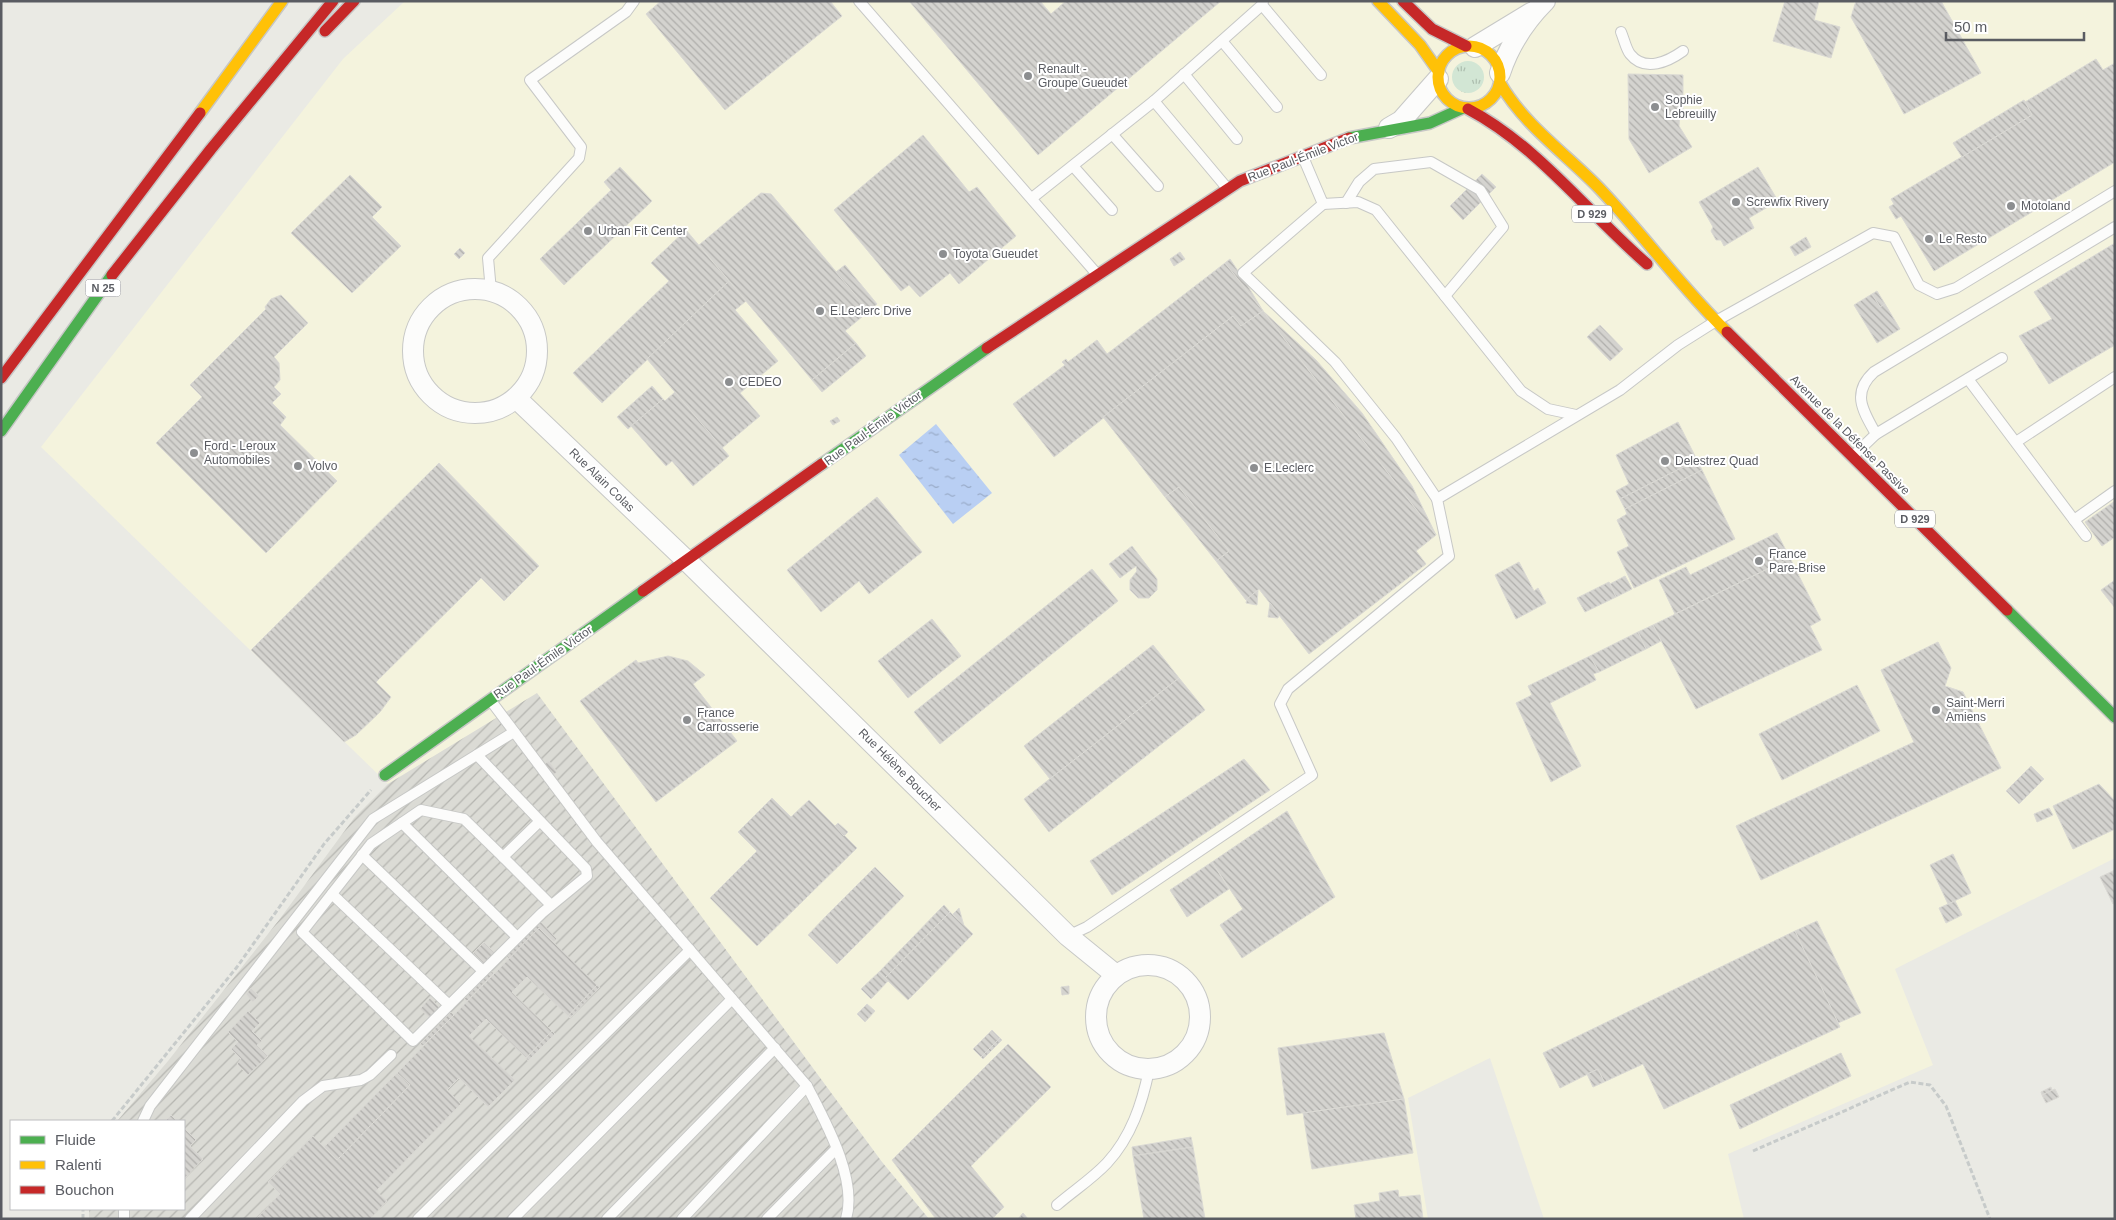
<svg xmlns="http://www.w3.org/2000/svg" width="2116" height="1220" font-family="Arial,sans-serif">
<defs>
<pattern id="industrial-furrows" width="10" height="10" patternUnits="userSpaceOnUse" patternTransform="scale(1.25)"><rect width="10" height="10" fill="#dbdbd5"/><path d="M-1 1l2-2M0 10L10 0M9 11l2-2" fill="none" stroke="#b5b5b0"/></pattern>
<pattern id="grass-tufts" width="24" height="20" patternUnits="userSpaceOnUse" patternTransform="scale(1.25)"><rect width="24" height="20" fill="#d2e6d4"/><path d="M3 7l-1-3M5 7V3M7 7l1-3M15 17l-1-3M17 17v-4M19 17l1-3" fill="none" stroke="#adbeaf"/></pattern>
<pattern id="water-ripples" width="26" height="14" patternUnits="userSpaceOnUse" patternTransform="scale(1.25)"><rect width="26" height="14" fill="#b9cff3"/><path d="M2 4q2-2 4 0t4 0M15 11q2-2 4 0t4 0" fill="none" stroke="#99abc8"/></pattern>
<pattern id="building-back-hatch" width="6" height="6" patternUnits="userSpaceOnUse" patternTransform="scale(1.25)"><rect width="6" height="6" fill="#d4d3cf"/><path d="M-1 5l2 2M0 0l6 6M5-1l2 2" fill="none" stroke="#afaeab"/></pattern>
</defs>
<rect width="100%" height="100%" fill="#eaeae4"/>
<path fill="#f4f3dd" d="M 405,1 L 2115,1 L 2115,858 L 1895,969 L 1933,1065 L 1728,1154 L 1744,1219 L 1544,1219 L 1490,1058 L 1408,1098 L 1428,1219 L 929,1219 L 882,1162 L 537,694 L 388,784 L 41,447 L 343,59 Z"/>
<path fill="url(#industrial-furrows)" d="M 537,693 L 882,1162 L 929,1219 L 89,1219 L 89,1209 L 184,1209 L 184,1121 L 118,1120 L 168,1061 L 279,920 L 354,818 L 388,784 Z"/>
<circle fill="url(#grass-tufts)" cx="1468" cy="77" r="16"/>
<path fill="url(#water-ripples)" d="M 936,424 L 992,493 L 953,524 L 899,455 Z"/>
<g fill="url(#building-back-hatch)" stroke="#dad9d4">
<path d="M 661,1 L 830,1 L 842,16 L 725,110 L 646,14 Z"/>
<path d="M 909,1 L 1040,1 L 1051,14 L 1066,1 L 1221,1 L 1038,155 Z"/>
<path d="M 1785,1 L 1819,1 L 1814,20 L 1840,27 L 1831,58 L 1773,41 Z"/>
<path d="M 1856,1 L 1941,1 L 1981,73 L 1904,114 L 1851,17 Z"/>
<path d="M 2096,59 L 2103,70 L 2115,63 L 2115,162 L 1934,271 L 1901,216 L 1896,219 L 1889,207 L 1894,204 L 1891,199 L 2032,115 L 2025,102 Z"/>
<path d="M 1628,74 L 1683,75 L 1683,111 L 1680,111 L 1679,126 L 1692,147 L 1649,173 L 1629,139 Z"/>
<path d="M 2024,100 L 2032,115 L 1962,157 L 1953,143 Z"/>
<path d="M 923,135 L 969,192 L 977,187 L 1016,236 L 959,284 L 950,273 L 920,297 L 909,285 L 901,291 L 834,210 Z"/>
<path d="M 620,167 L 652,201 L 564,285 L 540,259 L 611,190 L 604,182 Z"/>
<path d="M 1758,167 L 1778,201 L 1749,218 L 1754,228 L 1724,246 L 1721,240 L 1716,240 L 1711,231 L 1713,227 L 1699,202 Z"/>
<path d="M 1482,174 L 1496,187 L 1463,220 L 1450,206 Z"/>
<path d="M 350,175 L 382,207 L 372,217 L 401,246 L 352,293 L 291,233 Z"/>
<path d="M 761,193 L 771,194 L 869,311 L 845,331 L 856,343 L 812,380 L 699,245 Z"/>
<path d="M 686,230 L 729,281 L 602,403 L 573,373 L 669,281 L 651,263 Z"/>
<path d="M 1806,237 L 1811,247 L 1795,256 L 1790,247 Z"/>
<path d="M 2115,243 L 2115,345 L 2049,384 L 2019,336 L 2052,319 L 2034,292 Z"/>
<path d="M 460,248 L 465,253 L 459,259 L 454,254 Z"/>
<path d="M 1180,252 L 1185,259 L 1174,266 L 1170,259 Z"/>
<path d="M 1230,259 L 1246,283 L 1263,311 L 1225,263 Z"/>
<path d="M 1225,263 L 1263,311 L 1241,326 L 1233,316 L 1054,457 L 1013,404 L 1065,365 L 1062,362 L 1066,359 L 1068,362 L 1097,340 L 1107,354 Z"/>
<path d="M 845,265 L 877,304 L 869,311 L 836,272 Z"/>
<path d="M 729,281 L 746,301 L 735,310 L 778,361 L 740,393 L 760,416 L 722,448 L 647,359 Z"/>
<path d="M 1877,291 L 1885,304 L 1880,307 L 1872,294 Z"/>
<path d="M 1872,294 L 1880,307 L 1885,304 L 1900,329 L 1877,343 L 1854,305 Z"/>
<path d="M 281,295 L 308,323 L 274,357 L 279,363 L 280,380 L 274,387 L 281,394 L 272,403 L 286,417 L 280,425 L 337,481 L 266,553 L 156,443 L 202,397 L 190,385 L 266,309 L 265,307 L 271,299 Z"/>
<path d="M 1263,311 L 1436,535 L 1416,551 L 1426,564 L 1309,654 L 1259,589 L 1246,600 L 1216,561 L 1229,551 L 1179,487 L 1165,497 L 1103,417 L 1233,316 L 1241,326 Z"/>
<path d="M 1263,311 L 1316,360 L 1362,413 L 1412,486 L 1436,535 Z"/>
<path d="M 1600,325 L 1623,349 L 1610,361 L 1587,337 Z"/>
<path d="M 856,343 L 866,356 L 822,392 L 812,380 Z"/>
<path d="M 652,386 L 663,399 L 628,429 L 617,417 Z"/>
<path d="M 675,392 L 729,456 L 693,486 L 672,461 L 666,466 L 631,426 L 663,399 L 665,401 Z"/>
<path d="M 837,417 L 840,421 L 833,425 L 830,421 Z"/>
<path d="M 1678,422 L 1697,460 L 1620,499 L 1616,491 L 1629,484 L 1616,455 Z"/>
<path d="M 1697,460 L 1702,470 L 1625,509 L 1620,499 Z"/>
<path d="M 439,463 L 539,566 L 504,601 L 481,578 L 376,682 L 391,697 L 380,712 L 356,735 L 344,742 L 251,650 Z"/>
<path d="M 1702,470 L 1735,539 L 1634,588 L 1617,552 L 1629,546 L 1617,520 L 1627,514 L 1625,509 Z"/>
<path d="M 1179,487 L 1229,551 L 1216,561 L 1165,497 Z"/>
<path d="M 877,497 L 922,552 L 869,594 L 859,581 L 821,612 L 787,570 Z"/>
<path d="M 2115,501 L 2115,537 L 2102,546 L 2085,522 Z"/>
<path d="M 1777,533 L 1790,558 L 1675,614 L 1659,580 L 1686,567 L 1690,575 Z"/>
<path d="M 1132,546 L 1157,579 L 1157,590 L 1149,598 L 1138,598 L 1130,590 L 1130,580 L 1137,571 L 1136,566 L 1120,578 L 1109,564 Z"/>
<path d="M 1790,558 L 1821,620 L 1810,626 L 1822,650 L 1696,709 L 1653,625 Z"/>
<path d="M 1519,562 L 1534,591 L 1538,588 L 1546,603 L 1516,619 L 1495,575 Z"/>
<path d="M 1092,569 L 1118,601 L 940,744 L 914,712 Z"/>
<path d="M 1625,576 L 1632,589 L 1616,597 L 1610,584 Z"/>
<path d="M 2115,580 L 2115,608 L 2101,590 Z"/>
<path d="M 1609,582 L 1616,597 L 1585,612 L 1577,598 Z"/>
<path d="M 1258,590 L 1257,605 L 1246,603 L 1247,599 Z"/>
<path d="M 1270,603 L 1279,614 L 1278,618 L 1268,617 Z"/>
<path d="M 932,619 L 961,656 L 908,698 L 878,661 Z"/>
<path d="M 1653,625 L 1661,641 L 1646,649 L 1638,632 Z"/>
<path d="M 1638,632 L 1646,649 L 1599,672 L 1590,656 Z"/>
<path d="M 1938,642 L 1951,668 L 1945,686 L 1963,692 L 2001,768 L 1761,880 L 1736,826 L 1914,742 L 1881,670 Z"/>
<path d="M 1153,645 L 1179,678 L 1050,779 L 1024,746 Z"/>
<path d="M 668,656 L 688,661 L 705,675 L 693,684 L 737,741 L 656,802 L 580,701 L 636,660 L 638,663 Z"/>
<path d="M 1590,656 L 1599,672 L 1593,674 L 1596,680 L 1550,703 L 1581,766 L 1551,782 L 1516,703 L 1532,695 L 1528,686 Z"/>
<path d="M 1179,678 L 1205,710 L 1049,832 L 1024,799 Z"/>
<path d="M 1857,685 L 1880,731 L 1782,780 L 1759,734 Z"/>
<path d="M 1244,759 L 1270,790 L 1112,895 L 1090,861 Z"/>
<path d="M 549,761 L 557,772 L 552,776 L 543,765 Z"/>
<path d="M 2031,766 L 2044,779 L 2019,804 L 2006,791 Z"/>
<path d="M 2099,784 L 2115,801 L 2115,829 L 2073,849 L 2053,806 Z"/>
<path d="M 772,798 L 791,817 L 809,800 L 857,848 L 757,946 L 710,898 L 757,851 L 738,832 Z"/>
<path d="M 2049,808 L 2053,815 L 2037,822 L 2034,814 Z"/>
<path d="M 1287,811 L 1335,897 L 1242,958 L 1220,925 L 1243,909 L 1212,862 Z"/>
<path d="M 838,823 L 848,832 L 844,836 L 835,826 Z"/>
<path d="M 1953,854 L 1971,893 L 1948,904 L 1930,865 Z"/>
<path d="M 1212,862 L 1229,889 L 1187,917 L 1170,890 Z"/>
<path d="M 875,867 L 904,896 L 857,944 L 828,914 Z"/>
<path d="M 2115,870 L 2115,903 L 2113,904 L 2100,877 Z"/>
<path d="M 1955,901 L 1962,915 L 1946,923 L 1939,908 Z"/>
<path d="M 944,905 L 950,912 L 885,978 L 879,972 Z"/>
<path d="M 959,908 L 964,926 L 953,914 Z"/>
<path d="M 950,912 L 973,934 L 908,1000 L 885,978 Z"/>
<path d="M 828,914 L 857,944 L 837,964 L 808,935 Z"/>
<path d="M 540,921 L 557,939 L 554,942 L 539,928 L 509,959 L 506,956 Z"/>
<path d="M 1817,921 L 1861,1013 L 1838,1023 L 1795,931 Z"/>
<path d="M 539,928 L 597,985 L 568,1016 L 527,977 L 512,992 L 552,1031 L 526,1058 L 486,1019 L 469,1036 L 515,1080 L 488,1107 L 459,1078 L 447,1090 L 461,1104 L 376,1191 L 387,1201 L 370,1219 L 256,1219 L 280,1194 L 268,1182 L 313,1136 L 337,1160 L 410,1085 L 397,1073 Z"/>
<path d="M 1795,931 L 1840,1027 L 1664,1109 L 1643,1064 L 1604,1082 L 1598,1069 L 1560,1088 L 1543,1053 Z"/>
<path d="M 484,942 L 495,953 L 484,964 L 473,953 Z"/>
<path d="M 491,971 L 494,973 L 467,1001 L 464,999 Z"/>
<path d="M 879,972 L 888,981 L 871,999 L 861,989 Z"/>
<path d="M 597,985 L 600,987 L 570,1018 L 568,1016 Z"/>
<path d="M 1069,986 L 1069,994 L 1062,995 L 1061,987 Z"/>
<path d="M 251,988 L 259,996 L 253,1002 L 246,994 Z"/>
<path d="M 430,998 L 441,1009 L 431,1019 L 420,1009 Z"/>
<path d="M 867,1004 L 875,1011 L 865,1022 L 857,1014 Z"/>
<path d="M 248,1011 L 260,1023 L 252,1031 L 262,1041 L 257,1045 L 268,1056 L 248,1075 L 237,1064 L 241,1059 L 231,1049 L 238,1042 L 228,1032 Z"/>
<path d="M 451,1012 L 454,1015 L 423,1046 L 420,1044 Z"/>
<path d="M 992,1030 L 1000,1038 L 981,1057 L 973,1049 Z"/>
<path d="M 552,1031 L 555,1034 L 528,1061 L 526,1058 Z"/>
<path d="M 1384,1033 L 1404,1099 L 1287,1115 L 1278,1048 Z"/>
<path d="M 1000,1038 L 1002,1040 L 983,1059 L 981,1057 Z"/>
<path d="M 1008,1044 L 1051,1087 L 971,1166 L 1004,1207 L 992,1219 L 936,1219 L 892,1160 Z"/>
<path d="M 1841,1053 L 1851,1076 L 1740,1129 L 1730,1105 Z"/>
<path d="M 1598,1069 L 1604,1082 L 1593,1087 L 1587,1074 Z"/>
<path d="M 397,1073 L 410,1085 L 337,1160 L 324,1147 Z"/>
<path d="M 2051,1087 L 2052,1090 L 2042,1095 L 2041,1092 Z"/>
<path d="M 2055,1089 L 2059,1097 L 2046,1103 L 2042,1095 Z"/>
<path d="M 1404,1099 L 1413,1153 L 1312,1169 L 1303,1113 Z"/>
<path d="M 171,1115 L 177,1121 L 165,1121 Z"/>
<path d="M 184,1128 L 196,1140 L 190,1146 L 203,1159 L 184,1179 Z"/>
<path d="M 1191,1137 L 1193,1147 L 1133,1156 L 1132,1147 Z"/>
<path d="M 1193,1147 L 1205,1219 L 1144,1219 L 1133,1156 Z"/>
<path d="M 1398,1190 L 1399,1197 L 1420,1195 L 1423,1219 L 1356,1219 L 1354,1205 L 1380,1201 L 1379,1193 Z"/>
<path d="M 1023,1213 L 1028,1219 L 1018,1219 Z"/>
</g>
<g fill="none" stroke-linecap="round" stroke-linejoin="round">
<g stroke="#c7c8c6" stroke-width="12">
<g id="lane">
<path d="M 859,1 L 1096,273"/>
<path d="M 1262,5 L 1321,75"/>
<path d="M 1621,32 C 1624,39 1626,49 1630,54 C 1645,73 1669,61 1683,51"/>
<path d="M 1222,41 L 1277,107"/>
<path d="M 1184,74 L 1237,139"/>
<path d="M 1154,101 L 1262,5 L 1263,1"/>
<path d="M 1112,134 L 1158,186"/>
<path d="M 1303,157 L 1323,204 L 1358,202 L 1376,210 L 1521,391 L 1548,409 L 1576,415"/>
<path d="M 1073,166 L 1112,210"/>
<path d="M 1032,198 L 1154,101 L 1227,188"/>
<path d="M 1346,203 L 1359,182 L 1374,169 L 1431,162 L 1480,190 L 1503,227 L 1445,296"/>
<path d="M 1323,204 L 1243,273 L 1335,362 L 1396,438 L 1437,499"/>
<path d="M 491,291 L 488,258 L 579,158 L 581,147 L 530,80 L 626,12 L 634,1"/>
<path d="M 1968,379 L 2086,536"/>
<path d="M 1876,434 L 2002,358"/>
<path d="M 2016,442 L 2115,377"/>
<path d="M 1853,456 L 1876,434 C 1863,411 1851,393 1874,372 L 2115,227"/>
<path d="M 2074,520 L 2115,491"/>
<path d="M 491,701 L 597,842 L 807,1086 C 825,1121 858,1179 846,1219"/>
<path d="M 477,755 L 586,869 L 587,876 L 542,913 L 413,1041 L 302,932 L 371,844 L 421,810 L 464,819 L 503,857 L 540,821"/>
<path d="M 402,823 L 517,937"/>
<path d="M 362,855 L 483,971"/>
<path d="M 503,857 L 551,905"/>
<path d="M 332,894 L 449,1005"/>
<path d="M 1068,936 L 1087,927 L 1312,775 L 1280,704 L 1288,689 L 1449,556 L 1437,499 L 1620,390 L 1678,345 L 1716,321 L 1873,233 L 1894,237 L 1919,285 L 1937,294 L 1956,288 L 2115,191"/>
<path d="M 143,1121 L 150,1106 L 373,819 L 514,732"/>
<path d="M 1057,1205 C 1073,1191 1092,1179 1107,1163 C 1131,1137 1142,1104 1149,1070"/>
<path d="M 124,1209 L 124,1219"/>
<path d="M 190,1219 L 303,1101 L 323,1086 L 361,1080 L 370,1075 L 391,1055"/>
<path d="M 418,1219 L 690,950"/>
<path d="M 513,1219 L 732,999"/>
<path d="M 607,1219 L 775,1048"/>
<path d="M 682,1219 L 807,1086"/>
<path d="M 767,1219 L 836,1149"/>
</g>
</g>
<g stroke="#c7c8c6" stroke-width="22">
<g id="street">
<path d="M 1475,47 L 1531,13"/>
<path d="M 1500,73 C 1509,46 1525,21 1545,1"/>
<path d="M 1389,128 L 1401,121 L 1438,79"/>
<circle cx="475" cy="351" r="62"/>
<path d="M 517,399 L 687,561 L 1068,936 L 1116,975"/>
<circle cx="1148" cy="1017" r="52"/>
</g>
</g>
<g stroke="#c7c7c6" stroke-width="14">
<g id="fast">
<path d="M 1349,138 L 1430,123 L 1463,108"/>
<path d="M 1,431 L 112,275"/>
<path d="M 822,464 L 987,348"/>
<path d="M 2007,610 L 2115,717"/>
<path d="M 385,775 L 643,591"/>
</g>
</g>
<g stroke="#c7c7c6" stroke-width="14">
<g id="slow">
<path d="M 1378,1 L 1420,45 L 1439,72"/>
<circle cx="1469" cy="77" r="31"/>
<path d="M 1500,83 C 1524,125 1566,154 1599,188 C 1643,234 1681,287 1727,332"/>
<path d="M 200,113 L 282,1"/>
</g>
</g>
<g stroke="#c7c7c6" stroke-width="14">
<g id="jam">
<path d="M 1403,1 L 1432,29 L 1466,46"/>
<path d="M 325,31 L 354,1"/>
<path d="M 1468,109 C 1538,146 1588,213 1647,264"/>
<path d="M 112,275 L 211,149 L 333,1"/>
<path d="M 1727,332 L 2007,610"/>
<path d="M 987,348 L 1240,181 L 1349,138"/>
<path d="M 1,378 L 200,113"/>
<path d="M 643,591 L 822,464"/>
</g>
</g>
<g stroke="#c7cbca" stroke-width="3" stroke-dasharray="5 2.5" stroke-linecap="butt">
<path d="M 112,1121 L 237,967 L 324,844 L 371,790"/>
<path d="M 1753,1151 L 1910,1082 L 1930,1085 L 1946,1106 L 1990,1219"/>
<path d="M 83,1219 L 83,1209"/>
</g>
<use href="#lane" stroke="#fcfcfb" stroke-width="10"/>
<use href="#street" stroke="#fcfcfb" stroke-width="20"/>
<use href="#fast" stroke="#4caf50" stroke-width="11"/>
<use href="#slow" stroke="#ffc107" stroke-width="11"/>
<use href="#jam" stroke="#c62828" stroke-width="11"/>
</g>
<g fill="#8c8e90" stroke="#fff" stroke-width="2">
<circle cx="1028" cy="76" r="5"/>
<circle cx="1655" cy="107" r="5"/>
<circle cx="1736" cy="202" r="5"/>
<circle cx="2011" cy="206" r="5"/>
<circle cx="588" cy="231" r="5"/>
<circle cx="1929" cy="239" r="5"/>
<circle cx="943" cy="254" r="5"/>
<circle cx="820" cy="311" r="5"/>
<circle cx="729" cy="382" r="5"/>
<circle cx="194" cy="453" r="5"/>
<circle cx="1665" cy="461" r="5"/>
<circle cx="298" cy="466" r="5"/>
<circle cx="1254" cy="468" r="5"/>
<circle cx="1759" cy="561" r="5"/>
<circle cx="1936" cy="710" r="5"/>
<circle cx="687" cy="720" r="5"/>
</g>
<g text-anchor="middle" stroke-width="4" stroke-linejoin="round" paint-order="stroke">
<g fill="#fff" stroke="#8c8d91" stroke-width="1">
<rect x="1572" y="205.5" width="40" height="17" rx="4"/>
<rect x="85.5" y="279.5" width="35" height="17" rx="4"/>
<rect x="1895" y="510.5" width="40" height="17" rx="4"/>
</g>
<g font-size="11" font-weight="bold" fill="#5a5c62">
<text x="1592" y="218">D 929</text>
<text x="103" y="292">N 25</text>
<text x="1915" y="523">D 929</text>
</g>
<g font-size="12" fill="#5a5c62" stroke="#fff" text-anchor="start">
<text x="1038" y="73">Renault -<tspan x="1038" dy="14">Groupe Gueudet</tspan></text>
<text x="1665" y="104">Sophie<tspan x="1665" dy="14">Lebreuilly</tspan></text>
<text x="1746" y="206">Screwfix Rivery</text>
<text x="2021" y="210">Motoland</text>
<text x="598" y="235">Urban Fit Center</text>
<text x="1939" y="243">Le Resto</text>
<text x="953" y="258">Toyota Gueudet</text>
<text x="830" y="315">E.Leclerc Drive</text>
<text x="739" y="386">CEDEO</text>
<text x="204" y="450">Ford - Leroux<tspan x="204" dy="14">Automobiles</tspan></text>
<text x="1675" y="465">Delestrez Quad</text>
<text x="308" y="470">Volvo</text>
<text x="1264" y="472">E.Leclerc</text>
<text x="1769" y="558">France<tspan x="1769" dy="14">Pare-Brise</tspan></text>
<text x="1946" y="707">Saint-Merri<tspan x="1946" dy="14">Amiens</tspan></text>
<text x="697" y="717">France<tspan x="697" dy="14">Carrosserie</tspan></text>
</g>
<g font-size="12" fill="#5a5c62" stroke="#fff">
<text transform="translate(1303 157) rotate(-21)" y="4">Rue Paul-Émile Victor</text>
<text transform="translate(873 428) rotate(-36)" y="4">Rue Paul-Émile Victor</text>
<text transform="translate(1850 435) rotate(45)" y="4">Avenue de la Défense Passive</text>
<text transform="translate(602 480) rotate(44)" y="4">Rue Alain Colas</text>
<text transform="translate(543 662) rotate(-35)" y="4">Rue Paul-Émile Victor</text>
<text transform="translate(900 770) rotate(45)" y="4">Rue Hélène Boucher</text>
</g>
</g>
<rect width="2116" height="1220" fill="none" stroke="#5a5c62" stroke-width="5"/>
<rect x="10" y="1120" width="175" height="90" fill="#ffffff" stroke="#bdbec0"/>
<rect x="20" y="1136" width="25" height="8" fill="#4caf50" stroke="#bdbec0"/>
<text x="55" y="1145" font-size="15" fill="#5a5c62">Fluide</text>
<rect x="20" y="1161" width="25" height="8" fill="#ffc107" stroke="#bdbec0"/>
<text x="55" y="1170" font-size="15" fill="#5a5c62">Ralenti</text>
<rect x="20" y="1186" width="25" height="8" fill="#c62828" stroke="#bdbec0"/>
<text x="55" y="1195" font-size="15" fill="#5a5c62">Bouchon</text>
<path d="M1946 32v8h138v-8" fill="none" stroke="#5a5c62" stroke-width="2.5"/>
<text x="1954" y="32" font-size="15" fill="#5a5c62" stroke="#ffffff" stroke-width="4" paint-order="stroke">50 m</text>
</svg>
